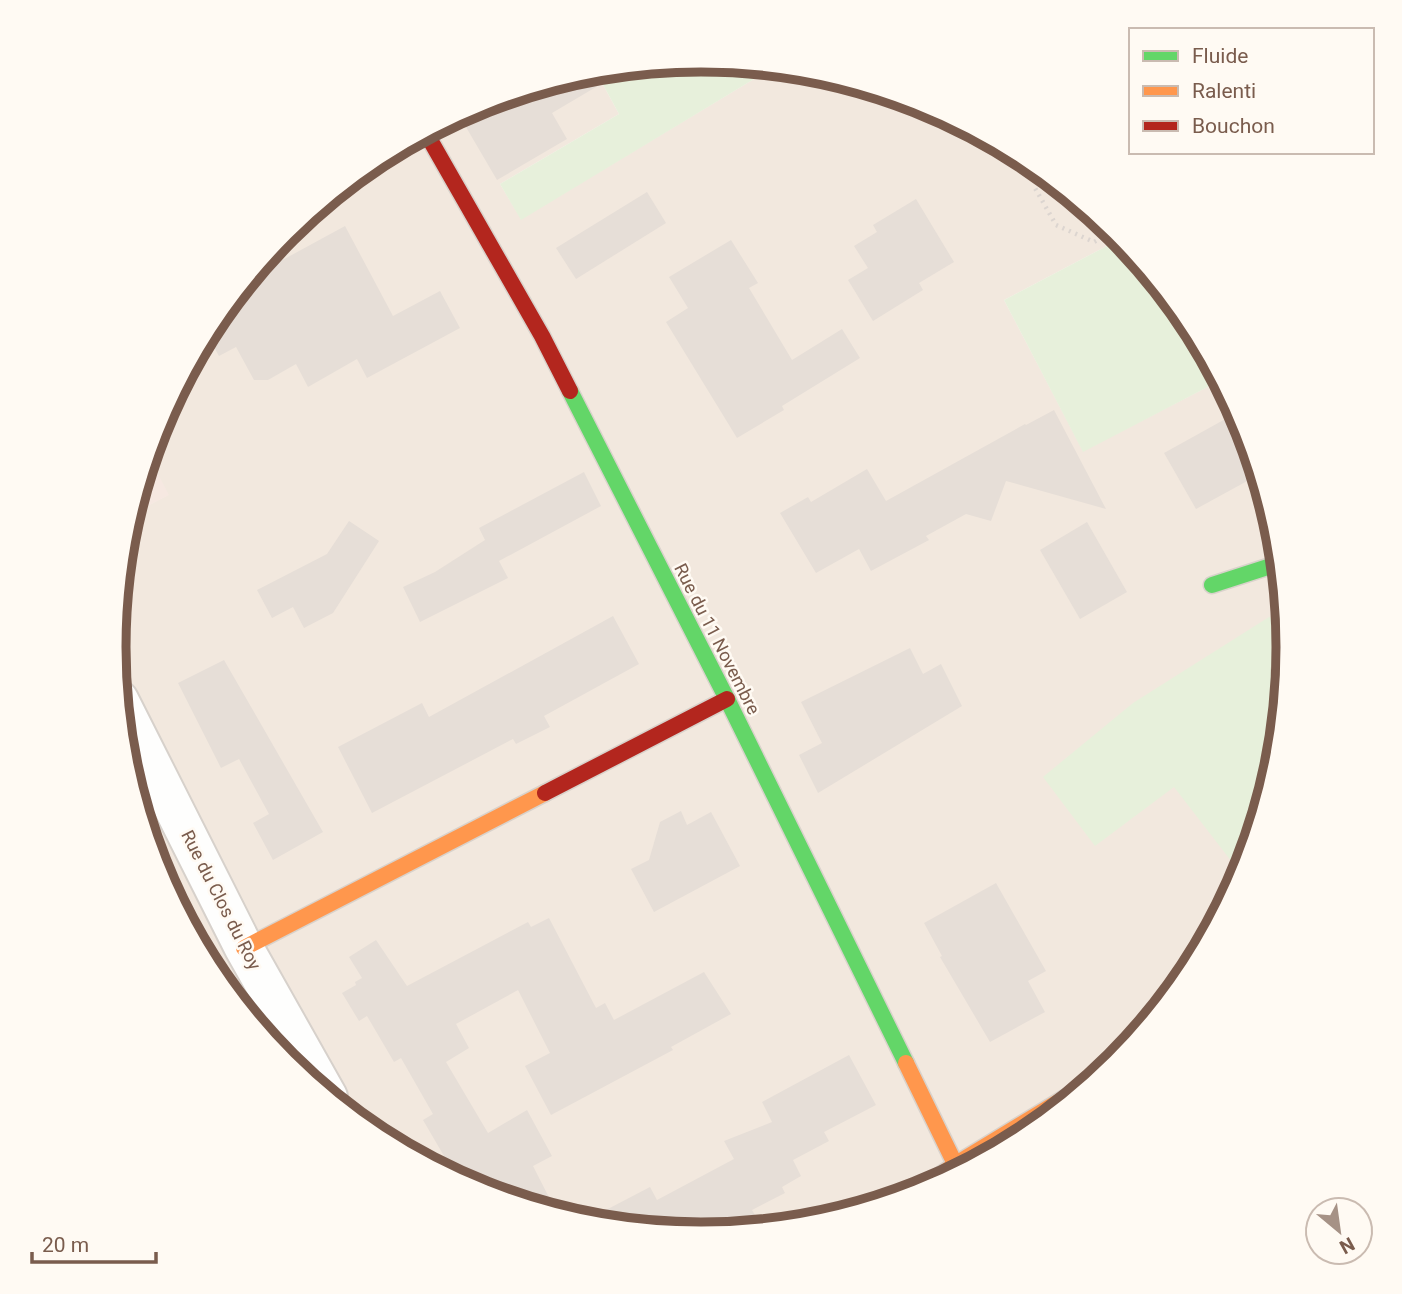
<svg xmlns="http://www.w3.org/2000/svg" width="1402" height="1294" font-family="Roboto,sans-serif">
<rect width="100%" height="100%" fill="#f9f5f0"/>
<path fill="#f2e8de" d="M 774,67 L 816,71 L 926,104 L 1028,159 L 1122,238 L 1004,300 L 1083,451 L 1221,380 L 1244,423 L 1277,533 L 1288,647 L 1277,762 L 1244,872 L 1189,974 L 1116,1063 L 1027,1136 L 925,1190 L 815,1223 L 701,1234 L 586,1223 L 476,1190 L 374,1135 L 285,1062 L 212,973 L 158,871 L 125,761 L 114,647 L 125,532 L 130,515 L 168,495 L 148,455 L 158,422 L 213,320 L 286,231 L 375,158 L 477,104 L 595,70 L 619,114 L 500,184 L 521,219 Z"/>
<path fill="#f6e8e1" d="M 148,455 L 169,495 L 130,515 Z"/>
<g fill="#e7f0db">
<path d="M 701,60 L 774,67 L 521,220 L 500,184 L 619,114 L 595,70 Z"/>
<path d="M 1122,238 L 1190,321 L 1221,380 L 1083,452 L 1004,300 Z"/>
<path d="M 1269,617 L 1286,626 L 1288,647 L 1277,762 L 1242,875 L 1174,787 L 1095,846 L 1043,777 L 1133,703 Z"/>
</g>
<g fill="#e6ded7">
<path d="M 615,68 L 618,74 L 552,113 L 567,139 L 497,180 L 463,122 L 512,93 L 587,71 Z"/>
<path d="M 647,192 L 666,223 L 576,279 L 556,248 Z"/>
<path d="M 916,199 L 954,262 L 919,283 L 923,290 L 873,321 L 848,280 L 868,268 L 854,246 L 877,232 L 873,225 Z"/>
<path d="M 345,226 L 393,316 L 440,291 L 460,328 L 367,378 L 357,359 L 308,387 L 296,364 L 268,380 L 254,380 L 236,347 L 219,356 L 206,333 L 213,320 L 270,250 L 277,263 Z"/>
<path d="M 731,240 L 758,283 L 749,288 L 792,360 L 842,329 L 860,358 L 782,406 L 784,410 L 737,438 L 666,322 L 688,308 L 669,277 Z"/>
<path d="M 1054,410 L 1106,509 L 1006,481 L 991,521 L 966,514 L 926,536 L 929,540 L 871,571 L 859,549 L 816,573 L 780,513 L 808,497 L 811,502 L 867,469 L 886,501 L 1025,424 L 1026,425 Z"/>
<path d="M 1238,412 L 1244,423 L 1260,474 L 1196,509 L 1164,453 Z"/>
<path d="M 584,472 L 601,506 L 499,561 L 508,578 L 420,622 L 403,587 L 435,572 L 485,540 L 479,528 Z"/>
<path d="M 349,521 L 379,541 L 333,613 L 304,628 L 293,607 L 272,618 L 257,590 L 327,554 Z"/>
<path d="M 1087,522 L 1127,592 L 1080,619 L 1040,550 Z"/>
<path d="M 613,616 L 639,664 L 544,716 L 550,727 L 516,744 L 513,739 L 372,813 L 338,747 L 422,703 L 429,717 Z"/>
<path d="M 910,648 L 923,674 L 941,664 L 962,706 L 818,793 L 799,755 L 822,743 L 801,702 Z"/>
<path d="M 224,660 L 323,832 L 273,860 L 253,823 L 269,814 L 239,759 L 221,768 L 178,683 Z"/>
<path d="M 681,811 L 687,825 L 711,812 L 740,866 L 654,912 L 631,869 L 649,860 L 660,822 Z"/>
<path d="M 996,883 L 1046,971 L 1028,981 L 1045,1012 L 990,1042 L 940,957 L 942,956 L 924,923 Z"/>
<path d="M 549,918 L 596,1008 L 605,1003 L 614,1020 L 704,972 L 731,1014 L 671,1047 L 673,1050 L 551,1115 L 525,1066 L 550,1053 L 518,990 L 456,1024 L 469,1048 L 446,1062 L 488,1133 L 527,1110 L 552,1156 L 533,1166 L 558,1215 L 476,1190 L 458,1180 L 423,1120 L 433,1114 L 401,1058 L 394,1062 L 367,1016 L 359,1021 L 342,993 L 356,985 L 355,982 L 362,978 L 349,957 L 376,940 L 407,986 L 528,922 L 531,927 Z"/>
<path d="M 849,1055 L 876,1105 L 824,1132 L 829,1141 L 793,1160 L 801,1176 L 782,1187 L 785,1193 L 752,1210 L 755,1215 L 738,1231 L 701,1235 L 583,1222 L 650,1187 L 657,1200 L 734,1159 L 724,1141 L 772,1122 L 762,1102 Z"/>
</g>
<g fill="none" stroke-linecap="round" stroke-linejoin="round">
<g stroke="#d7d1cb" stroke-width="42">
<path id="street" d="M 119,700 L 244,948 L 328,1097"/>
</g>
<g stroke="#d9d2cb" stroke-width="19">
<g id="fast">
<path d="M 570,391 L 727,699 L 906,1063"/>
<path d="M 1212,585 L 1280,563"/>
</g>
</g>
<g stroke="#d9d2cb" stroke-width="19">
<g id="slow">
<path d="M 244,948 L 545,793"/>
<path d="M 906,1063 L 959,1172"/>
<path d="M 915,1193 L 956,1164 L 1096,1079"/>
</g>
</g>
<g stroke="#d9d2cb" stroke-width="19">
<g id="jam">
<path d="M 425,131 L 542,336 L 570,391"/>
<path d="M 545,793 L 727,699"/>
</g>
</g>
<path stroke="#dcd5d0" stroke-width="4.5" stroke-dasharray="2 5" stroke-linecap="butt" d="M 1039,168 L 1035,188 L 1056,225 L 1094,242 L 1115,231"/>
<use href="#street" stroke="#fefefd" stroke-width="38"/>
<use href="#fast" stroke="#63d668" stroke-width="16"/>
<use href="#slow" stroke="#ff974d" stroke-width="16"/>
<use href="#jam" stroke="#b3261e" stroke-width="16"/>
</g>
<g text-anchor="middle" stroke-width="5" stroke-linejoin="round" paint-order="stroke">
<g font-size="18" fill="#7a5c4d" stroke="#fffaf3">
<text transform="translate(717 639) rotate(63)" y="6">Rue du 11 Novembre</text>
<text transform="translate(221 900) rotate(63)" y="6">Rue du Clos du Roy</text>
</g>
</g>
<path d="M0 0H1402V1294H0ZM126 647a575 575 0 1 1 1150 0a575 575 0 1 1-1150 0Z" fill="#fffaf3" fill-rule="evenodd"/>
<path fill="none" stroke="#7a5c4d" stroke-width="9" d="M126 647a575 575 0 1 1 1150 0a575 575 0 1 1-1150 0Z"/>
<rect x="1129" y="28" width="245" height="126" fill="#fffaf3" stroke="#cabbb1" stroke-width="2"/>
<rect x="1143" y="51" width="35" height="10" fill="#63d668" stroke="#cabbb1" stroke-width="2"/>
<text x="1192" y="63" font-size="21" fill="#7a5c4d">Fluide</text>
<rect x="1143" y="86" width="35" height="10" fill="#ff974d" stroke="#cabbb1" stroke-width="2"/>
<text x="1192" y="98" font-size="21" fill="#7a5c4d">Ralenti</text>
<rect x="1143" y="121" width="35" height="10" fill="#b3261e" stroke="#cabbb1" stroke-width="2"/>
<text x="1192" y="133" font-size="21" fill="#7a5c4d">Bouchon</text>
<g transform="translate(1339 1231) rotate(151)"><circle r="33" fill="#fffaf3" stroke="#cabbb1" stroke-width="2"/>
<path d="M0-5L12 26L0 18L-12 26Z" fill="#a69286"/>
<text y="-10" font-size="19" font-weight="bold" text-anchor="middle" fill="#7a5c4d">N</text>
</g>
<path d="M32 1252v10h124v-10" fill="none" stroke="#7a5c4d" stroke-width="3.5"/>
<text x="42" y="1252" font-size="21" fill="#7a5c4d" stroke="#fffaf3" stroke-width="5" paint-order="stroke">20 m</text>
</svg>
